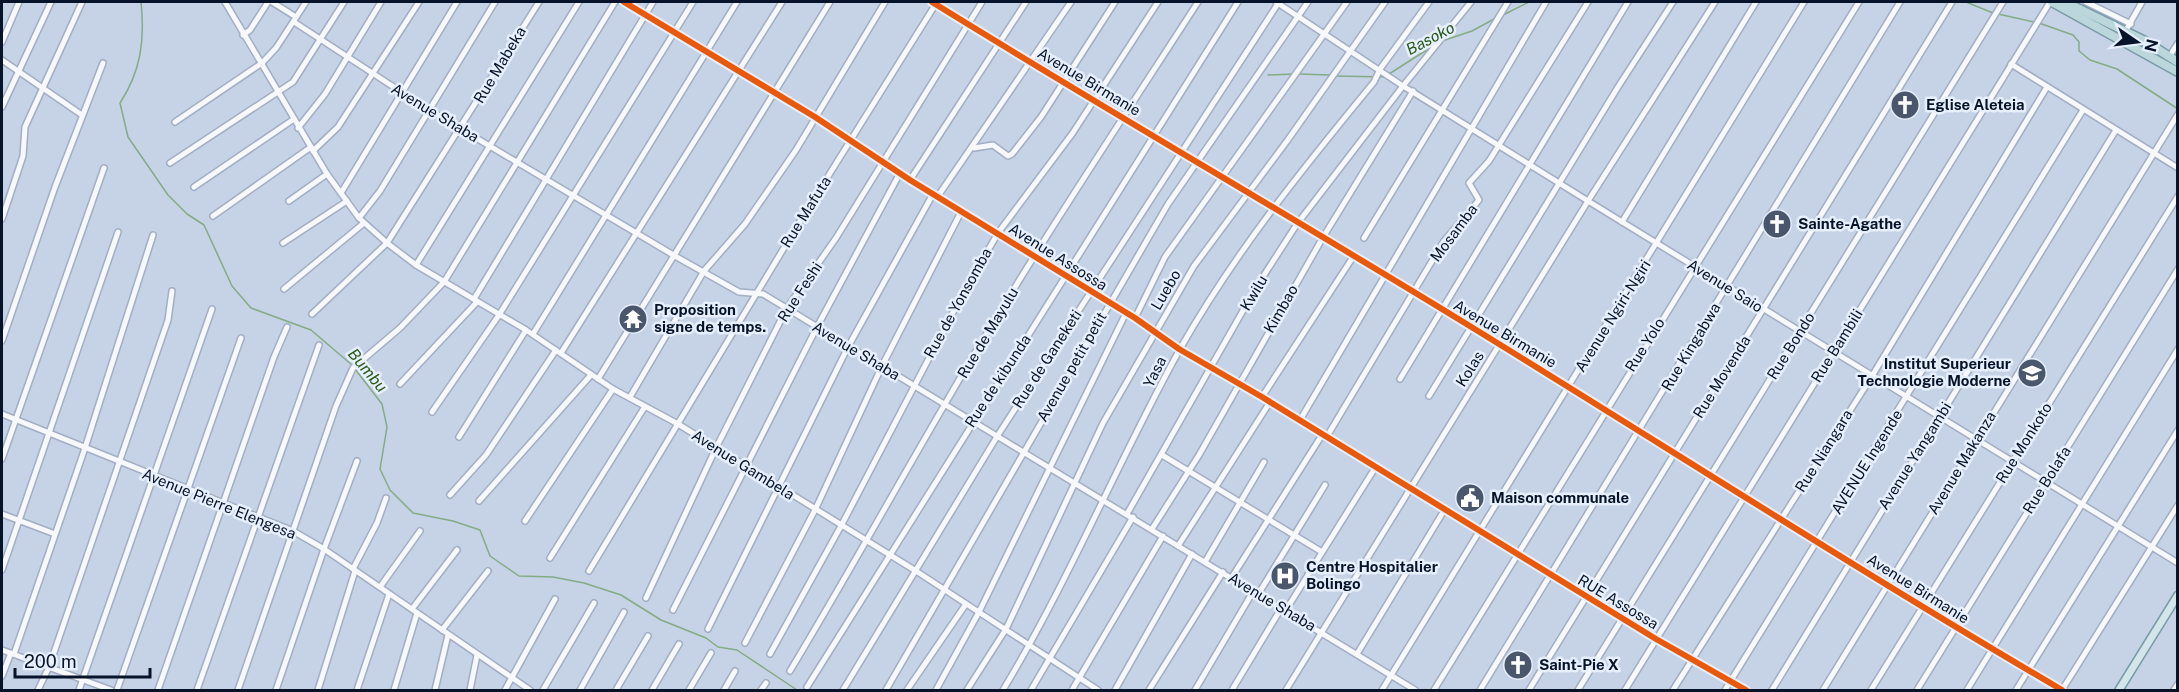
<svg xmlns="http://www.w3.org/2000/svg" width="2179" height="692" font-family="'Public Sans',sans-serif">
<rect width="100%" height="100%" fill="#c6d2e6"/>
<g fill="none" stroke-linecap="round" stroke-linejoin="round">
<g stroke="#84ac84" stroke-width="1.5">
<path d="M 141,2 C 145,40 141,71 120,103 L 128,137 L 168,195 L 187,214 L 204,225 L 232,286 L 251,308 L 311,330 L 352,365"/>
<path d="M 1966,2 L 1993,13"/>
<path d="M 1998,14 L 2034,22"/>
<path d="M 1503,15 L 1529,2"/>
<path d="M 2039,23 L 2073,35 L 2079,42 L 2079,51 L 2090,60 L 2117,69 L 2178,109"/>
<path d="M 1442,41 L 1472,31 L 1496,18"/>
<path d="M 1298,74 L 1330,75"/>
<path d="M 1389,74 L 1433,46"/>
<path d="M 1268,75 L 1294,74"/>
<path d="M 1334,76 L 1386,77"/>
<path d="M 355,369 L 382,404 L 387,427 L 380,469 L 390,490 L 413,513 L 453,521 L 480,530 L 490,556 L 519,576 L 553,577 L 584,583 L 621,595 L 661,620 L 706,638 L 718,647 L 737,650 L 797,690"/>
</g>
<g stroke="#a2aec3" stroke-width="8">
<g id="minor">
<path d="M 225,2 L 327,174 L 359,218 L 387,243 L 416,265 L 526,330 L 613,389 L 678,424 L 916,571 L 1098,690"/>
<path d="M 272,2 L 296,17"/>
<path d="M 624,2 L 815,117 L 910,180 L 1135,318 L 1179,349 L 1262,397 L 1656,639 L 1746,690"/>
<path d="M 932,2 C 1111,113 1294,218 1473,328 C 1670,449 1864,574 2062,690"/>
<path d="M 1276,2 L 1403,86 L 1588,201 L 2178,563"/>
<path d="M 2086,2 L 2131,24"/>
<path d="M 294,22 L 429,110 L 675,256 L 739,292 L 763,294 L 1415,690"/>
<path d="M 2125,32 L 2142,2"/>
<path d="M 243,35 L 250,30 L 268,2"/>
<path d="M 2,42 L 19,2"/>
<path d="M 2169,57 L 2178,43"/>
<path d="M 2,60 L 82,115"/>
<path d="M 2011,64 L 2178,168"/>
<path d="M 2,107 L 51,2"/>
<path d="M 175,122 L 262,63 L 276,48 L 306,2"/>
<path d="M 298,128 L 325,94 L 381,2"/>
<path d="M 974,148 L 993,145 L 1008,156 L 1012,154 L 1041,117 L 1115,2"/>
<path d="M 313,151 L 338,127 L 419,2"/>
<path d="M 170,163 L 293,82 L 344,2"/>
<path d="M 910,180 L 1026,2"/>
<path d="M 194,187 L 294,119"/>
<path d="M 341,193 L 457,2"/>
<path d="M 938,196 L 1071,2"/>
<path d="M 289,201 L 327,174"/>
<path d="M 213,216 L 311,147"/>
<path d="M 359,218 L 380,191 L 495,2"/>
<path d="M 2,219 L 23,156 L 25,127 L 82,2"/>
<path d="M 1622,222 L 1756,2"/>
<path d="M 1364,238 L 1508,2"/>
<path d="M 283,243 L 347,201"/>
<path d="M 416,265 L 579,2"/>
<path d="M 284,289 L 364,223"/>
<path d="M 474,299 L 653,2"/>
<path d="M 312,314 L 387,243 L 539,2"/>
<path d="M 1135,318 L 1165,257 L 1347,2"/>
<path d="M 533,334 L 737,2"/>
<path d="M 2,341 L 55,187 L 103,63"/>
<path d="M 561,353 L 782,2"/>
<path d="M 598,379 L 830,2"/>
<path d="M 1400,379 L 1628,2"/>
<path d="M 400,384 L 477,302"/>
<path d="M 1429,396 L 1618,87 L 1673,2"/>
<path d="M 630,397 L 704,271 L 745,224 L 796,150 L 885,2"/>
<path d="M 1262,397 L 1353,257"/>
<path d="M 432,412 L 499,315 L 693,2"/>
<path d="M 2,414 L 293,531 L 324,549 L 530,690"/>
<path d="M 1300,420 L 1546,2"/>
<path d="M 459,437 L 526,330"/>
<path d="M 1326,438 L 1444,241 L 1479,200 L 1469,183 L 1489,161 L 1588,2"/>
<path d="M 1162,455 L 1322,552"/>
<path d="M 2,459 L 104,168"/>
<path d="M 450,495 L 486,455 L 556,350"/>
<path d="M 479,501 L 591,375"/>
<path d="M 2,514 L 55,534"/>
<path d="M 1127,514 L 1257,286 L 1297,224 L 1403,86 L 1471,2"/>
<path d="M 525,521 L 613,389"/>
<path d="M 1152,529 L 1199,455 L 1322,239 L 1413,91"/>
<path d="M 1178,546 L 1270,402"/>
<path d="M 550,558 L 644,408"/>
<path d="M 1205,562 L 1264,462"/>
<path d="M 353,569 L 377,523 L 386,498"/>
<path d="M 2,570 L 118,232"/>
<path d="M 589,571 L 802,218 L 937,2"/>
<path d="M 1232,577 L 1322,435"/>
<path d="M 380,587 L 420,531"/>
<path d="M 1259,593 L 1325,485"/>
<path d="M 646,598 L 716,448 L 787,308 L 836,238 L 982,2"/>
<path d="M 412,609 L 457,550"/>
<path d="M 673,610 L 817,327 L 900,173"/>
<path d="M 1286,610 L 1375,468"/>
<path d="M 708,629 L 848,347 L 933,194"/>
<path d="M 442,630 L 488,571"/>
<path d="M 745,643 L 815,510 L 882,366 L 961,212"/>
<path d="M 2,650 L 111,690"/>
<path d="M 14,654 L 85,448 L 153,235"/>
<path d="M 770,654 L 841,526 L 960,299 L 998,233 L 1072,134 L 1158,2"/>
<path d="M 1357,654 L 1445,509"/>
<path d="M 790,671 C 843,583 893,493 945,404 C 1024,267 1112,135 1198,2"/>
<path d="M 2,676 L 11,653"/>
<path d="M 807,687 L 1238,2"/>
<path d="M 38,690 L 49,667 L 168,320 L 172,291"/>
<path d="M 79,690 L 212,309"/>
<path d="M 117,690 L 241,338"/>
<path d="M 158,690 L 274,357 L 287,327"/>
<path d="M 197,690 L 319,345"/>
<path d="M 238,690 L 336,406 L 353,368 L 400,328 L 444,282 L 615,2"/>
<path d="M 276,690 L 324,549 L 357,461"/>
<path d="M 318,690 L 355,571"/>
<path d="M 357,690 L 389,594"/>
<path d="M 394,690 L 417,613"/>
<path d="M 435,690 L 448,635"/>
<path d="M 470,690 L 477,655"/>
<path d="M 505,690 L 555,599"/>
<path d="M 543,690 L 594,603"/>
<path d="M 580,690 L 624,612"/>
<path d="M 616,690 L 648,636"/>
<path d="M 652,690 L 679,644"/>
<path d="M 689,690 L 711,653"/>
<path d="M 724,690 L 735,671"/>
<path d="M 761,690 L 766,683"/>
<path d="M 843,690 L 998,435 L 1279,2"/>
<path d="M 886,690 L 1168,204 L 1308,2"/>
<path d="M 907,690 L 966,604"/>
<path d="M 936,690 L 979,612 L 1126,313"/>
<path d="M 967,690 L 1006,629 L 1103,423 L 1194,266 L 1287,141 L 1385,2"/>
<path d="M 1003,690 C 1069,581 1118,461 1180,349 C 1235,252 1304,167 1374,82 L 1380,69 L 1429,2"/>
<path d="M 1031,690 L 1133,517"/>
<path d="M 1072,690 L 1163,536"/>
<path d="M 1115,690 L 1192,554"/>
<path d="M 1149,690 L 1223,572"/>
<path d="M 1195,690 L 1254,590"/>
<path d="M 1232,690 L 1282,607"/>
<path d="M 1286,690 L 1588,201 L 1715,2"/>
<path d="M 1382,690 L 1804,2"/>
<path d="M 1434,690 L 1859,2"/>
<path d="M 1480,690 L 1900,2"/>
<path d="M 1529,690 L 1952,2"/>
<path d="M 1578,690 L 2003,2"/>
<path d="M 1625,690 L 2050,2"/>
<path d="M 1673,690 L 1872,376 L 2047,87"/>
<path d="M 1725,690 L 2083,110"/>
<path d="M 1772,690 L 2116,130"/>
<path d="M 1823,690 L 2178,114"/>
<path d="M 1871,690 L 2178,196"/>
<path d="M 1917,690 L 2178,269"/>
<path d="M 1967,690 L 2178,349"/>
<path d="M 2016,690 L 2178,430"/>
<path d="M 2062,690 L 2178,505"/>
<path d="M 2174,690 L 2178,684"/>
</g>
</g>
<g stroke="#799ba7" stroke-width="10">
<path id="major" d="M 2119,690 L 2178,595"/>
</g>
<g stroke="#799ba7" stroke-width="11">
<g id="highway">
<path d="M 2052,2 L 2178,72"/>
<path d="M 2065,2 L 2143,40 L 2178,62"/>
</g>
</g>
<use href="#minor" stroke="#f6f8fb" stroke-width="5"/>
<use href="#major" stroke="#d3e5e8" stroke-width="7"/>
<use href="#highway" stroke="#bbd7db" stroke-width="8"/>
<g stroke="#e7effc" stroke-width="10">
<g id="cycleway">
<path d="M 624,2 L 815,117 L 910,180 L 1135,318 L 1179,349 L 1262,397 L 1656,639 L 1746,690"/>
<path d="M 932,2 C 1111,113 1294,218 1473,328 C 1670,449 1864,574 2062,690"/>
</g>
</g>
<use href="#cycleway" stroke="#e8590c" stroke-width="6"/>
</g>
<defs>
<g id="church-disc" transform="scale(1.5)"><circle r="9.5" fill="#49566b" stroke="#e7effc"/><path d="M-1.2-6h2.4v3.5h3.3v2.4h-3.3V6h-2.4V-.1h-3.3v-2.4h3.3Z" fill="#fff"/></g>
<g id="temple-disc" transform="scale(1.5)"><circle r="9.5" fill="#49566b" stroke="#e7effc"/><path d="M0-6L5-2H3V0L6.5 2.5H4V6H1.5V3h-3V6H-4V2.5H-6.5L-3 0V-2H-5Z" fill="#fff"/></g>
<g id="university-disc" transform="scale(1.5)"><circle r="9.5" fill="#49566b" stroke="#e7effc"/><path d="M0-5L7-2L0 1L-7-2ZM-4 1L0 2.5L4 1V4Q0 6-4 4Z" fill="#fff"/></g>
<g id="civic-disc" transform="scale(1.5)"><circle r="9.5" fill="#49566b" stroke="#e7effc"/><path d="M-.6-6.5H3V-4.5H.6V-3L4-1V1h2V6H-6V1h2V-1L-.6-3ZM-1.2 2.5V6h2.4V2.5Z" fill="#fff"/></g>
<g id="hospital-disc" transform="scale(1.5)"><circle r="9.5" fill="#49566b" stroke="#e7effc"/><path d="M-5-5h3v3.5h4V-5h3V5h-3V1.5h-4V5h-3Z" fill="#fff"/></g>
</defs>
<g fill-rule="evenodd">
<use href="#church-disc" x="1905" y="105"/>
<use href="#church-disc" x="1777" y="224"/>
<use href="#temple-disc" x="633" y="319"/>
<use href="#university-disc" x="2032" y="373"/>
<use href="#civic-disc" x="1470" y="498"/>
<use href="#hospital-disc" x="1285" y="576"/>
<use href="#church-disc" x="1518" y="665"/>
</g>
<g text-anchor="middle" stroke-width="5" stroke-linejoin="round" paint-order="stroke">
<g font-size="15" fill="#061329" stroke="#e7effc">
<text transform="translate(500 65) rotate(-59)" y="5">Rue Mabeka</text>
<text transform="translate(1089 82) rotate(31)" y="5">Avenue Birmanie</text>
<text transform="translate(435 113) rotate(31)" y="5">Avenue Shaba</text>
<text transform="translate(806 212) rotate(-58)" y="5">Rue Mafuta</text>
<text transform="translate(1454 233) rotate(-53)" y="5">Mosamba</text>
<text transform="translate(1058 257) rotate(32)" y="5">Avenue Assossa</text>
<text transform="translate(1725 286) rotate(32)" y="5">Avenue Saio</text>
<text transform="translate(1166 290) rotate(-60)" y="5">Luebo</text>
<text transform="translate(800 292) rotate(-57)" y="5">Rue Feshi</text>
<text transform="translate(1254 293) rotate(-59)" y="5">Kwilu</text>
<text transform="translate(958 303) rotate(-61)" y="5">Rue de Yonsomba</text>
<text transform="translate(1281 309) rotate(-60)" y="5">Kimbao</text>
<text transform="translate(1613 316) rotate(-58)" y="5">Avenue Ngiri-Ngiri</text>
<text transform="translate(988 333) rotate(-59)" y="5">Rue de Mayulu</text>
<text transform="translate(1505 334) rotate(31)" y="5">Avenue Birmanie</text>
<text transform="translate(1645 345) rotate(-58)" y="5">Rue Yolo</text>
<text transform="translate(1791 346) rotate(-58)" y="5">Rue Bondo</text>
<text transform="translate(1837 346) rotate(-58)" y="5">Rue Bambili</text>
<text transform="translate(1691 347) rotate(-59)" y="5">Rue Kingabwa</text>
<text transform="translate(856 351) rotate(31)" y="5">Avenue Shaba</text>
<text transform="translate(1047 359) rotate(-57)" y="5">Rue de Ganeketi</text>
<text transform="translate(1072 367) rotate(-60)" y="5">Avenue petit petit</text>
<text transform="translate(1470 369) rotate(-58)" y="5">Kolas</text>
<text transform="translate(1155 372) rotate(-63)" y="5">Yasa</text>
<text transform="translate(1722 377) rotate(-58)" y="5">Rue Movenda</text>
<text transform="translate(998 381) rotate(-57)" y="5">Rue de kibunda</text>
<text transform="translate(2024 443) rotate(-58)" y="5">Rue Monkoto</text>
<text transform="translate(1824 451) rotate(-58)" y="5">Rue Niangara</text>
<text transform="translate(1915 456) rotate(-58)" y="5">Avenue Yangambi</text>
<text transform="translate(1867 462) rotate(-58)" y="5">AVENUE Ingende</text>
<text transform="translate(1962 463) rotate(-59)" y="5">Avenue Makanza</text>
<text transform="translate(743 465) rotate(32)" y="5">Avenue Gambela</text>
<text transform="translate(2047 480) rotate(-58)" y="5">Rue Bolafa</text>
<text transform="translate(219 504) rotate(22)" y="5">Avenue Pierre Elengesa</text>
<text transform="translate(1918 589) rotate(32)" y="5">Avenue Birmanie</text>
<text transform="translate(1272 602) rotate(31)" y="5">Avenue Shaba</text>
<text transform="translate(1618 602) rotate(31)" y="5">RUE Assossa</text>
</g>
<g font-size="15" font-weight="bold" fill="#061329" stroke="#e7effc" text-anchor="start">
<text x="1926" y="110">Eglise Aleteia</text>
<text x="1798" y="229">Sainte-Agathe</text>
<text x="654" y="315">Proposition<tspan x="654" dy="17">signe de temps.</tspan></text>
<text x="2011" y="369" text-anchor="end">Institut Superieur<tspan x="2011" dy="17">Technologie Moderne</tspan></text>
<text x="1491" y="503">Maison communale</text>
<text x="1306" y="572">Centre Hospitalier<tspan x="1306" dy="17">Bolingo</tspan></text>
<text x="1539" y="670">Saint-Pie X</text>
</g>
<g font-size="16" font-style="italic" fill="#275916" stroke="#e7effc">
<text transform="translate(1430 38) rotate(-28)" y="6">Basoko</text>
<text transform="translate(368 370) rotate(50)" y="6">Bumbu</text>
</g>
</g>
<rect width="2179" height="692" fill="none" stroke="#061329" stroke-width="6"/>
<g transform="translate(2137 42) rotate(104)" stroke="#e7effc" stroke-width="4.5" paint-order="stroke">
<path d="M0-4.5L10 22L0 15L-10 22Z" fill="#061329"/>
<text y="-9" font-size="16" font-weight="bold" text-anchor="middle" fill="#061329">N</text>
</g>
<path d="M15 668v9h135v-9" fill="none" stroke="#061329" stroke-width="3"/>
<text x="24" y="668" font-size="18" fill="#061329" stroke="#e7effc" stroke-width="4.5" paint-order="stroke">200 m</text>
</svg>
